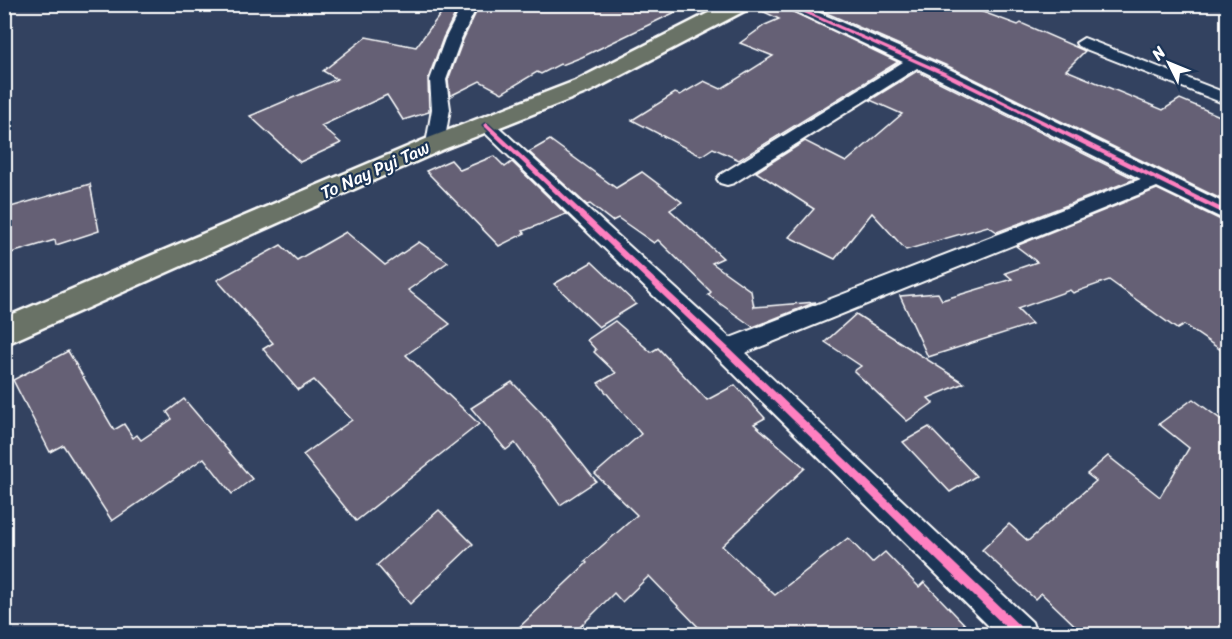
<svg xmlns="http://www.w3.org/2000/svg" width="1232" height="639" font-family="Sriracha,sans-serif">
<rect width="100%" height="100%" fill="#334260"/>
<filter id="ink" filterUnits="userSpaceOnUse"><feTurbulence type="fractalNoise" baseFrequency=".0167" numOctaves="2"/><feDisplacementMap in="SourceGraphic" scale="12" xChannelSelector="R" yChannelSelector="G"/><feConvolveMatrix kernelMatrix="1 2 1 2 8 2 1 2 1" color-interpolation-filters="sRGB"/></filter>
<g filter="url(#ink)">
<g fill="#656075" stroke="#fff" stroke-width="1.5">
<path d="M 448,4 L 460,4 L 443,38 L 428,79 L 429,112 L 403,120 L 387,95 L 321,126 L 341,143 L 300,162 L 250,116 L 337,79 L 323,71 L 366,37 L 416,47 Z"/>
<path d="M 480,4 L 692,4 L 582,57 L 562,65 L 560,64 L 541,74 L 537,72 L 502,93 L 480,81 L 450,96 L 448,80 L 463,40 Z"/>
<path d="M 755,4 L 777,4 L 898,62 L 739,160 L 713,148 L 701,156 L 632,120 L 675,93 L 680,95 L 704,81 L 721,89 L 773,56 L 740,43 L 765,25 L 779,19 L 754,7 Z"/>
<path d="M 806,4 L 961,4 L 1018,25 L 1021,23 L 1085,51 L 1066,70 L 1163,110 L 1180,99 L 1227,119 L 1227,202 L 952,68 Z"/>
<path d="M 917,71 L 1135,179 L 997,232 L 988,226 L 906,250 L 872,213 L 835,259 L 789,237 L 814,209 L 756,172 L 805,141 L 846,162 L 902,114 L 870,100 Z"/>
<path d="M 550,140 L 616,188 L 642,172 L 682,202 L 670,210 L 723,258 L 712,263 L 751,291 L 754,307 L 816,302 L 753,327 L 708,295 L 711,292 L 658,240 L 654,243 L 618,218 L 612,221 L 590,204 L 587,205 L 529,152 Z"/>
<path d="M 494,156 L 505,167 L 512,162 L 566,214 L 523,231 L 525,233 L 499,246 L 426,171 L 451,160 L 460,170 Z"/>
<path d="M 90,184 L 99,231 L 56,245 L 55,240 L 8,254 L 7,208 Z"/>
<path d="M 1157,189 L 1227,223 L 1227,354 L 1184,325 L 1177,329 L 1109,280 L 1073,293 L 1070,290 L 1017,309 L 1032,324 L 928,357 L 900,296 L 938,293 L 942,300 L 1012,279 L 1005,273 L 1037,262 L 1016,246 Z"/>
<path d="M 346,232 L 385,265 L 419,242 L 448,262 L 408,290 L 450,324 L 406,355 L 479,424 L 356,521 L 303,455 L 352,420 L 314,380 L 298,390 L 263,349 L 273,343 L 217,280 L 281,245 L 297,260 Z"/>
<path d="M 592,262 L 636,304 L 599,327 L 554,284 Z"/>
<path d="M 856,314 L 964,383 L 928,398 L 933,403 L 907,421 L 854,371 L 861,366 L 825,342 Z"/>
<path d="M 615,321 L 651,352 L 658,348 L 707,400 L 735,385 L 765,418 L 754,424 L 805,468 L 722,546 L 775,595 L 848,538 L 872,563 L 885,552 L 919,587 L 924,582 L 974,634 L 705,634 L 649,576 L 622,602 L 614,593 L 573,634 L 512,634 L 587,563 L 585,561 L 637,515 L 595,474 L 641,434 L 598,383 L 616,373 L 594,352 L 596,350 L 587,340 Z"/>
<path d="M 68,351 L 114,430 L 124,424 L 133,438 L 137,435 L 141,440 L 172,419 L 167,412 L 184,399 L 252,479 L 232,494 L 204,458 L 112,521 L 63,445 L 50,452 L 13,380 Z"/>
<path d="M 512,382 L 541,412 L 596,481 L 560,505 L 515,443 L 506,450 L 471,408 Z"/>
<path d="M 1193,399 L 1227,424 L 1227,634 L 1084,634 L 1041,593 L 1035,599 L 982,550 L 1009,524 L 1028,541 L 1096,481 L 1087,474 L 1108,456 L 1160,497 L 1189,448 L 1159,424 Z"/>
<path d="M 929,427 L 976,476 L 950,492 L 903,442 Z"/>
<path d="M 439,510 L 473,544 L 410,604 L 377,565 Z"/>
</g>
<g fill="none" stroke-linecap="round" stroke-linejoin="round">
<g stroke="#fff" stroke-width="4">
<g id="minor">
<path d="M 463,4 L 478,4 L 461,39 L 446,80 L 450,109 L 444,144 L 442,148 L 428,148 L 426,144 L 432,109 L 430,80 L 445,39 Z"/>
<path d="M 779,4 L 799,4 L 951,70 L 1228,205 L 1228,221 L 1157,187 L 745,353 L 1032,622 L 1036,634 L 997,634 L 717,357 L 477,125 L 480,121 L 492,121 L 730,338 L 1141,179 L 917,68 L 734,183 L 727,185 L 720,183 L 717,179 L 720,175 L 903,62 Z"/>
<path d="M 1084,38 L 1228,94 L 1228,105 L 1078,46 L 1076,43 Z"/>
</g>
</g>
<g stroke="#fff" stroke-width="5">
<path id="primary" d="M 726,4 L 753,4 L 750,8 L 591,91 L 444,149 L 4,345 L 4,318 L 426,139 L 575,81 Z"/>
</g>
<use href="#minor" fill="#1d3557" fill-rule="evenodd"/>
<use href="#primary" fill="#697266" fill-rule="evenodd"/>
<g stroke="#1d3557" stroke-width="3">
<g id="cycleway">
<path d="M 784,4 L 791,4 L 947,73 L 1228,211 L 1228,216 L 943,75 Z"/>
<path d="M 486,123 L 488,124 L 729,348 L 1024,630 L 1025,634 L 1013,634 L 723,352 L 484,126 L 483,125 Z"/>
</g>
</g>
<use href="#cycleway" fill="#ff80c0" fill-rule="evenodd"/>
</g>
</g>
<g text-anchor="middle" stroke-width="4.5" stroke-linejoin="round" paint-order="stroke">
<g font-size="18" fill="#fff" stroke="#1d3557">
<text transform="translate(375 170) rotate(-24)" y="6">To Nay Pyi Taw</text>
</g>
</g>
<rect width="1232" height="639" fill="none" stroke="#1d3557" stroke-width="24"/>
<rect x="12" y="12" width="1208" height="615" fill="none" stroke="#fff" stroke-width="2" filter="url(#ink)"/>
<g transform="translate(1169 63) rotate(313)" stroke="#1d3557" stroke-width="4.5" paint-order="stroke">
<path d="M0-4.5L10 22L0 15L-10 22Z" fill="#ffffff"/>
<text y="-9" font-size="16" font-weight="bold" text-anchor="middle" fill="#ffffff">N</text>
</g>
</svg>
